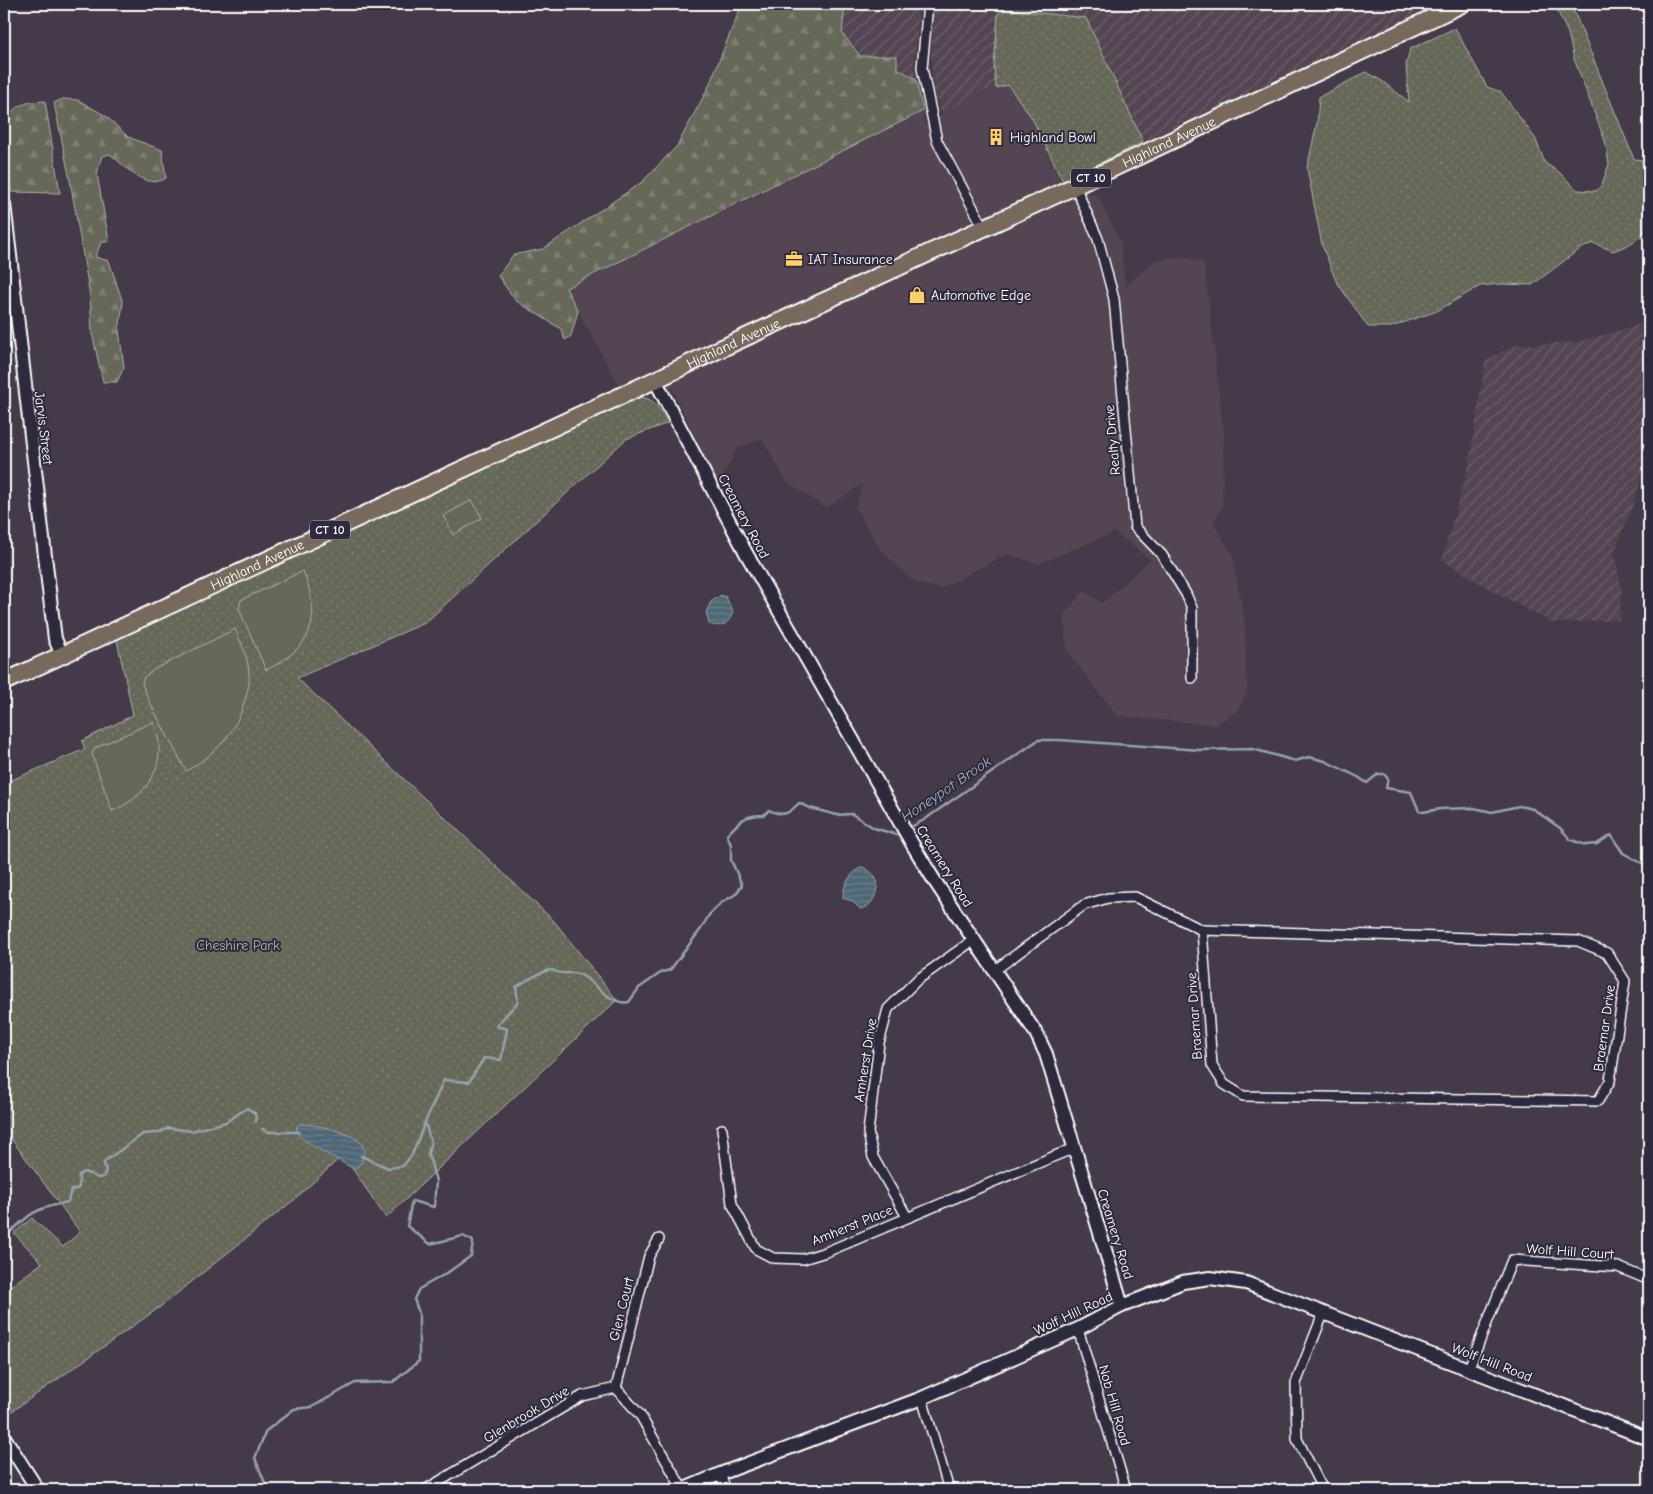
<svg xmlns="http://www.w3.org/2000/svg" width="1653" height="1494" font-family="'Comic Neue',sans-serif">
<defs>
<pattern id="industrial-furrows" width="10" height="10" patternUnits="userSpaceOnUse" patternTransform="scale(1.25)"><rect width="10" height="10" fill="#534551"/><path d="M-1 1l2-2M0 10L10 0M9 11l2-2" fill="none" stroke="#6d616b"/></pattern>
<pattern id="grass-dots" width="8" height="8" patternUnits="userSpaceOnUse" patternTransform="scale(1.25)"><rect width="8" height="8" fill="#666859"/><path d="M2 2h.1M6 6h.1" fill="none" stroke="#7d7f72" stroke-width="1.8" stroke-linecap="round"/></pattern>
<pattern id="forest-firs" width="22" height="20" patternUnits="userSpaceOnUse" patternTransform="scale(1.25)"><rect width="22" height="20" fill="#666859"/><path d="M5 1l3.5 6h-7zM16 11l3.5 6h-7z" fill="#7d7f72"/></pattern>
<pattern id="water-rules" width="6" height="5" patternUnits="userSpaceOnUse" patternTransform="scale(1.25)"><rect width="6" height="5" fill="#4f6877"/><path d="M0 2.5h6" fill="none" stroke="#697f8b"/></pattern>
</defs>
<rect width="100%" height="100%" fill="#443a49"/>
<filter id="ink" filterUnits="userSpaceOnUse"><feTurbulence type="fractalNoise" baseFrequency=".02" numOctaves="2"/><feDisplacementMap in="SourceGraphic" scale="10" xChannelSelector="R" yChannelSelector="G"/><feConvolveMatrix kernelMatrix="1 2 1 2 8 2 1 2 1" color-interpolation-filters="sRGB"/></filter>
<g filter="url(#ink)">
<path fill="#534551" d="M 1008,85 L 1032,118 L 1063,181 L 1099,198 L 1121,243 L 1125,287 L 1155,260 L 1182,257 L 1204,262 L 1224,435 L 1222,506 L 1214,524 L 1232,553 L 1245,625 L 1247,693 L 1238,710 L 1215,725 L 1117,716 L 1066,650 L 1064,614 L 1084,591 L 1102,603 L 1150,560 L 1115,532 L 1039,564 L 1007,554 L 940,589 L 912,581 L 881,550 L 855,508 L 863,484 L 826,508 L 787,482 L 762,439 L 737,448 L 718,487 L 672,388 L 621,389 L 565,288 L 743,202 L 923,111 L 925,125 L 977,93 Z"/>
<g fill="url(#industrial-furrows)">
<path d="M 845,4 L 920,4 L 914,64 L 916,79 L 897,68 L 897,56 L 860,56 L 842,33 Z"/>
<path d="M 934,4 L 1446,4 L 1143,142 L 1063,181 L 1032,118 L 1008,85 L 977,93 L 942,115 L 933,86 L 931,54 Z"/>
<path d="M 1649,322 L 1649,453 L 1633,505 L 1614,553 L 1622,590 L 1619,620 L 1553,623 L 1496,593 L 1442,560 L 1469,463 L 1485,362 L 1500,352 L 1517,345 L 1578,342 Z"/>
</g>
<g fill="url(#grass-dots)" stroke="#b2b4ac">
<path d="M 1554,4 L 1571,4 L 1634,159 L 1642,160 L 1649,167 L 1649,224 C 1643,239 1627,246 1613,251 L 1593,243 L 1580,249 L 1532,285 L 1501,284 L 1480,286 L 1437,311 L 1391,327 L 1368,327 L 1336,281 L 1322,245 L 1307,168 L 1317,123 L 1319,97 L 1366,72 L 1382,81 L 1409,102 L 1406,65 L 1410,49 L 1455,28 L 1487,87 L 1501,92 L 1535,138 L 1545,163 L 1560,173 L 1577,190 L 1596,191 L 1601,187 L 1609,164 L 1605,141 L 1574,59 L 1568,33 Z"/>
<path d="M 1004,9 L 1086,18 L 1143,142 L 1063,181 L 1032,118 L 1008,85 L 996,88 L 994,66 L 998,14 Z"/>
<path d="M 637,397 C 655,397 660,409 668,423 L 626,439 L 425,623 L 297,678 L 554,921 L 617,1000 L 386,1218 L 343,1155 L 295,1199 L 160,1307 L 4,1417 L 4,1291 L 42,1263 L 14,1233 L 32,1218 L 63,1247 L 80,1232 L 4,1129 L 4,774 L 7,782 L 85,749 L 82,741 L 133,715 L 117,640 L 128,632 Z"/>
</g>
<g fill="url(#forest-firs)" stroke="#b2b4ac">
<path d="M 742,4 L 845,4 L 842,33 L 860,56 L 897,56 L 897,68 L 916,79 L 923,111 L 566,288 L 578,311 L 571,336 L 565,340 L 561,329 L 515,300 L 498,276 L 513,255 L 543,249 L 642,182 L 677,146 L 708,88 Z"/>
<path d="M 63,99 L 78,100 L 106,116 L 128,137 L 162,150 L 166,178 C 146,191 125,166 110,154 L 102,156 L 97,174 L 109,241 L 101,243 L 95,257 L 109,261 L 123,303 L 119,330 L 124,367 L 117,382 L 103,382 L 92,333 L 90,296 L 70,180 L 54,103 Z"/>
<path d="M 45,101 L 60,193 L 11,192 L 4,119 C 19,104 24,102 45,101 Z"/>
</g>
<g fill="#666859" stroke="#b2b4ac">
<path d="M 472,500 L 482,518 L 453,535 L 443,516 Z"/>
<path d="M 303,571 C 322,620 314,646 266,670 L 239,609 L 241,600 Z"/>
<path d="M 235,629 C 241,643 248,657 249,673 C 250,682 248,691 245,699 C 236,734 216,753 186,771 L 150,703 L 142,684 L 144,677 L 155,669 Z"/>
<path d="M 153,722 C 155,729 159,737 159,745 C 161,776 140,800 112,811 L 92,754 L 95,748 Z"/>
</g>
<g fill="url(#water-rules)" stroke="#95a4ad">
<path d="M 721,595 L 726,597 L 733,612 C 728,625 722,628 709,624 L 706,612 L 711,602 Z"/>
<path d="M 863,867 C 868,870 873,873 875,877 C 881,888 873,908 860,909 L 852,901 L 843,898 C 842,886 852,870 863,867 Z"/>
<path d="M 300,1124 C 315,1124 351,1132 361,1143 C 362,1144 365,1150 365,1151 L 362,1161 L 356,1168 L 352,1168 C 341,1161 304,1143 298,1134 C 296,1131 297,1130 297,1126 Z"/>
</g>
<g fill="none" stroke-linecap="round" stroke-linejoin="round">
<g stroke="#95a4ad" stroke-width="2.5">
<path d="M 907,829 L 924,820 L 1038,740 L 1059,740 L 1200,750 L 1253,749 L 1295,761 L 1309,757 L 1325,761 L 1358,777 L 1367,783 L 1378,774 L 1384,774 L 1388,779 L 1386,788 L 1411,792 L 1419,811 L 1423,812 L 1440,809 L 1474,808 L 1492,812 L 1519,806 L 1533,809 L 1560,828 L 1571,840 L 1586,845 L 1597,844 L 1611,835 L 1623,853 L 1649,867"/>
<path d="M 262,1129 L 269,1132 L 299,1132"/>
<path d="M 361,1156 L 388,1168 L 403,1166 L 412,1155 L 425,1122"/>
<path d="M 4,1237 C 13,1230 20,1223 29,1216 C 39,1208 55,1205 68,1202 L 71,1190 L 77,1189 L 79,1187 L 79,1175 L 84,1172 L 90,1174 L 98,1178 L 103,1177 L 106,1171 L 104,1165 L 105,1161 L 143,1134 L 157,1133 L 169,1128 L 191,1131 L 226,1122 L 247,1108 L 255,1113 L 256,1122"/>
<path d="M 264,1490 L 267,1488 L 255,1458 L 266,1431 L 294,1409 L 312,1407 L 355,1383 L 393,1382 L 419,1361 L 419,1313 L 414,1299 L 419,1289 L 447,1273 L 471,1256 L 473,1241 L 463,1236 L 430,1244 L 407,1226 L 412,1201 L 434,1207 L 436,1181 L 428,1153 L 431,1143 L 425,1122 L 444,1080 L 469,1082 L 484,1058 L 501,1060 L 507,1029 L 496,1026 L 518,1002 L 516,987 C 524,982 542,971 551,970 C 554,970 558,973 562,973 C 568,974 574,971 581,975 C 594,982 611,1006 629,1002 L 639,988 L 662,972 L 670,970 L 701,929 L 709,915 L 721,903 L 736,894 L 742,885 L 731,860 L 731,845 L 727,835 C 740,821 743,815 764,815 L 769,810 C 783,817 789,814 799,803 L 810,808 L 837,815 L 852,814 L 874,828 L 897,835 L 900,833"/>
</g>
<g stroke="#fff" stroke-width="12">
<g id="street">
<path d="M 928,4 L 922,68 L 937,141 L 984,228"/>
<path d="M 1075,186 L 1098,239 L 1114,299 L 1135,527 L 1162,555 L 1186,594 L 1192,608 L 1192,678"/>
<path d="M 1202,930 L 1578,941 L 1607,953 L 1625,981 L 1610,1081 L 1598,1101 L 1243,1096 L 1224,1084 L 1212,1065 Z"/>
<path d="M 995,970 L 1084,905 L 1108,898 L 1135,897 L 1202,930"/>
<path d="M 722,1129 L 732,1204 L 756,1249 L 773,1258 L 803,1259 L 826,1252 L 1074,1148"/>
<path d="M 907,1217 L 873,1157 L 868,1132 L 879,1043 L 888,1009 L 917,980 L 975,939"/>
<path d="M 1078,1329 L 1126,1490"/>
<path d="M 1469,1368 L 1512,1260 L 1618,1267 L 1649,1280"/>
<path d="M 616,1388 L 649,1256 L 659,1239"/>
<path d="M 616,1388 L 640,1415 L 683,1490"/>
<path d="M 922,1398 L 949,1490"/>
<path d="M 720,1474 L 726,1490"/>
<path d="M 425,1490 L 582,1396 L 616,1388"/>
<path d="M 1323,1490 L 1297,1439 L 1296,1383 L 1323,1314"/>
</g>
</g>
<g stroke="#fff" stroke-width="16">
<g id="secondary">
<path d="M 4,204 L 49,590 L 55,639 L 62,655"/>
<path d="M 655,380 L 746,553 L 914,847 L 934,880 L 1036,1033 L 1046,1054 L 1122,1306"/>
<path d="M 4,1437 L 38,1490"/>
<path d="M 682,1490 L 720,1474 L 922,1398 L 1078,1329 L 1122,1306 L 1183,1282 L 1210,1278 L 1246,1283 L 1649,1439"/>
</g>
</g>
<g stroke="#fff" stroke-width="20">
<g id="highway">
<path id="s1" d="M 4,682 L 655,380 L 720,349 L 1075,186 L 1462,4"/>
</g>
</g>
<use href="#street" stroke="#2f2a3d" stroke-width="9"/>
<use href="#secondary" stroke="#2f2a3d" stroke-width="12"/>
<use href="#highway" stroke="#77695c" stroke-width="16"/>
</g>
</g>
<defs>
<g id="building-bare" transform="scale(1.35)"><path d="M-4-6H4V6H1V3H-1V6H-4ZM-2.5-4.3h1.7v1.8h-1.7ZM.8-4.3h1.7v1.8H.8ZM-2.5-1h1.7V.8h-1.7ZM.8-1h1.7V.8H.8Z" fill="#ffd166" stroke="#2f2a3d" stroke-width="2.5" paint-order="stroke"/></g>
<g id="office-bare" transform="scale(1.35)"><path d="M-6-3h4V-5.5h4V-3h4V5H-6ZM-1-4.5V-3h2v-1.5ZM-6 0V1H6V0Z" fill="#ffd166" stroke="#2f2a3d" stroke-width="2.5" paint-order="stroke"/></g>
<g id="shop-bare" transform="scale(1.35)"><path d="M-5-2.5h2.3a2.7 3.5 0 0 1 5.4 0H5L5.5 6h-11ZM-1.5-2.5h3a1.5 2.3 0 0 0-3 0Z" fill="#ffd166" stroke="#2f2a3d" stroke-width="2.5" paint-order="stroke"/></g>
</defs>
<g fill-rule="evenodd">
<use href="#building-bare" x="996" y="137"/>
<use href="#office-bare" x="794" y="259"/>
<use href="#shop-bare" x="917" y="295"/>
</g>
<g text-anchor="middle" stroke-width="4" stroke-linejoin="round" paint-order="stroke">
<g fill="#2f2a3d" stroke="#c1bfc5" stroke-width="1">
<rect x="1071" y="168.5" width="40" height="19" rx="4"/>
<rect x="310" y="520.5" width="40" height="19" rx="4"/>
</g>
<g font-size="12" font-weight="bold" fill="#fff">
<text x="1091" y="182">CT 10</text>
<text x="330" y="534">CT 10</text>
</g>
<g font-size="14" fill="#fff" stroke="#2f2a3d" text-anchor="start">
<text x="1010" y="142">Highland Bowl</text>
<text x="808" y="264">IAT Insurance</text>
<text x="931" y="300">Automotive Edge</text>
</g>
<g font-size="14" fill="#fff" stroke="#2f2a3d">
<text dy="5" stroke="none"><textPath href="#s1" startOffset="1284">Highland Avenue</textPath></text>
<text dy="5" stroke="none"><textPath href="#s1" startOffset="804">Highland Avenue</textPath></text>
<text transform="translate(44 428) rotate(83)" y="5">Jarvis Street</text>
<text transform="translate(1112 440) rotate(-95)" y="5">Realty Drive</text>
<text transform="translate(744 516) rotate(62)" y="5">Creamery Road</text>
<text dy="5" stroke="none"><textPath href="#s1" startOffset="279">Highland Avenue</textPath></text>
<text transform="translate(945 866) rotate(58)" y="5">Creamery Road</text>
<text transform="translate(1194 1016) rotate(-94)" y="5">Braemar Drive</text>
<text transform="translate(1604 1028) rotate(-82)" y="5">Braemar Drive</text>
<text transform="translate(865 1060) rotate(-81)" y="5">Amherst Drive</text>
<text transform="translate(852 1225) rotate(-22)" y="5">Amherst Place</text>
<text transform="translate(1116 1234) rotate(73)" y="5">Creamery Road</text>
<text transform="translate(1570 1251) rotate(4)" y="5">Wolf Hill Court</text>
<text transform="translate(621 1309) rotate(-76)" y="5">Glen Court</text>
<text transform="translate(1073 1313) rotate(-25)" y="5">Wolf Hill Road</text>
<text transform="translate(1492 1362) rotate(21)" y="5">Wolf Hill Road</text>
<text transform="translate(1115 1405) rotate(74)" y="5">Nob Hill Road</text>
<text transform="translate(526 1414) rotate(-31)" y="5">Glenbrook Drive</text>
</g>
<g font-size="14" fill="#b2b4ac" stroke="#2f2a3d">
<text x="238" y="950">Cheshire Park</text>
</g>
<g font-size="15" font-style="italic" fill="#a7b4bb" stroke="#2f2a3d">
<text transform="translate(946 789) rotate(-34)" y="5">Honeypot Brook</text>
</g>
</g>
<rect width="1653" height="1494" fill="none" stroke="#2f2a3d" stroke-width="20"/>
<rect x="10" y="10" width="1633" height="1474" fill="none" stroke="#fff" stroke-width="2" filter="url(#ink)"/>
</svg>
